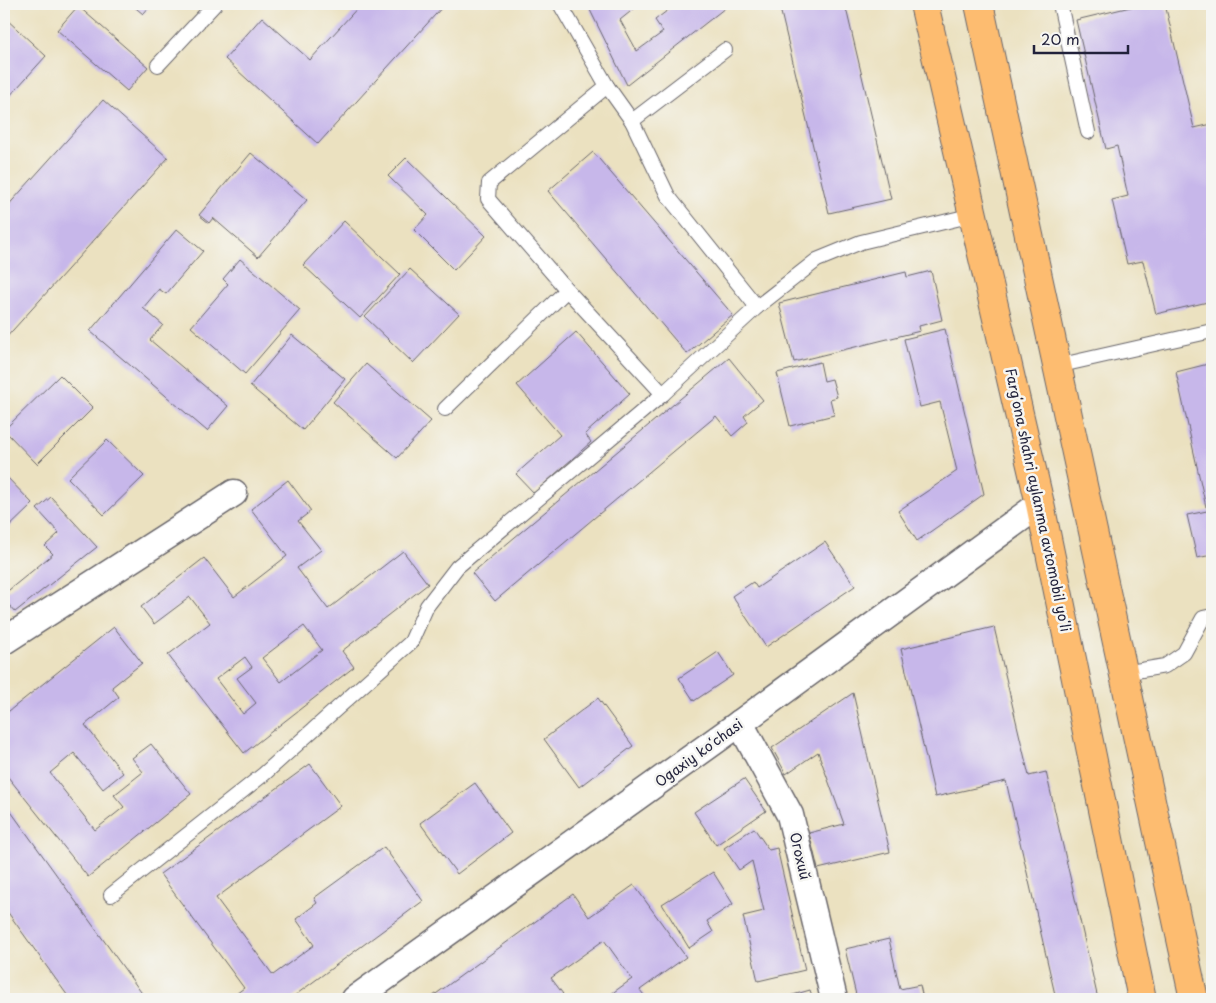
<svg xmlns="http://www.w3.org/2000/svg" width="1216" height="1003" font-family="'Playpen Sans',sans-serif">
<rect width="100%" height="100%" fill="#f6f6f2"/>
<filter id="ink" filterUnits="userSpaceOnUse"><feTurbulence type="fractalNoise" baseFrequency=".02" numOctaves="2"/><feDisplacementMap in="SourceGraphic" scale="10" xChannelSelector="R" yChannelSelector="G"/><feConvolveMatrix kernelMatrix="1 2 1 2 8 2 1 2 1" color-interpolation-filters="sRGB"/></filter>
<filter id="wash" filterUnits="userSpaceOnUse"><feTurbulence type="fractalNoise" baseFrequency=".0096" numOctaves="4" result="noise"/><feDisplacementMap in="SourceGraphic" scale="20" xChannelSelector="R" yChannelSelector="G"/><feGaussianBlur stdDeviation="1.12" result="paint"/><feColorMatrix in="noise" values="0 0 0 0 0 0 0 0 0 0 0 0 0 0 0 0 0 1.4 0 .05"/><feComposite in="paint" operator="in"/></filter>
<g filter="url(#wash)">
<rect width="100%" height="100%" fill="#ebe1c0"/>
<g id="blocks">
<g fill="#c7b7ea" fill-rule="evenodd">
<path d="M 131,4 L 152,4 L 143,14 Z"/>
<path d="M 361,4 L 445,4 L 318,144 L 225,59 L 262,17 L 310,60 Z"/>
<path d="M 595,4 L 640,4 L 620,20 L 637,51 L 663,32 L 655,20 L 676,4 L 730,4 L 627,85 L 589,8 Z"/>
<path d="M 779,4 L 845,4 L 891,199 L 829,213 Z"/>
<path d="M 1143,4 L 1165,4 L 1194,128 L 1212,124 L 1212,301 L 1156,314 L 1143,261 L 1127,264 L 1112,200 L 1128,196 L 1117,146 L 1106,149 L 1076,20 Z"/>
<path d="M 78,6 L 148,67 L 127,91 L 57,30 Z"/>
<path d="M 4,17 L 46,56 L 7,99 L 4,96 Z"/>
<path d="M 103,100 L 168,158 L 4,340 L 4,210 Z"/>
<path d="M 593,152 L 733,315 L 687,354 L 548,191 Z"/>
<path d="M 251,153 L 307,200 L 258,257 L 213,218 L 209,223 L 199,215 Z"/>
<path d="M 406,158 L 486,236 L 454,270 L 414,230 L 428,215 L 388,176 Z"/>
<path d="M 344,221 L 400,274 L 360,318 L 303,265 Z"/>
<path d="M 177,229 L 203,251 L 166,294 L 159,289 L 143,308 L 163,325 L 150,340 L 228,406 L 207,431 L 90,331 Z"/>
<path d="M 240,259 L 300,310 L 245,374 L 191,327 L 228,284 L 223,279 Z"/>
<path d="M 410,269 L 459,314 L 413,363 L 365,317 Z"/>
<path d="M 931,271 L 942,320 L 919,326 L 920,331 L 794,362 L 779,303 L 906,272 L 907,277 Z"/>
<path d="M 945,329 L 984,494 L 917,541 L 898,511 L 957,471 L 940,402 L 920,407 L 904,339 Z"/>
<path d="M 576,332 L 630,394 L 585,434 L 591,442 L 534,493 L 516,474 L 560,435 L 517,385 Z"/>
<path d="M 292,335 L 345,379 L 303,430 L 250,386 Z"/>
<path d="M 729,358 L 763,400 L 744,416 L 748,422 L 732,436 L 716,416 L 495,601 L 472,573 Z"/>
<path d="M 820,362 L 824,381 L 832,379 L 837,397 L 830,399 L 834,415 L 790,426 L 777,373 Z"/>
<path d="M 1212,363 L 1212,506 L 1206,507 L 1176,372 Z"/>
<path d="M 366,364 L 431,421 L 397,458 L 333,402 Z"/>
<path d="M 60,375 L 93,408 L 37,464 L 4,430 Z"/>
<path d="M 107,440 L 144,476 L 104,515 L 68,478 Z"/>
<path d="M 4,474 L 33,504 L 4,532 Z"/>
<path d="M 288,480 L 311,511 L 298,521 L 321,550 L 297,568 L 328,609 L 403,551 L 428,584 L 342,651 L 354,667 L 244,753 L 168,655 L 210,623 L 190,597 L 154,624 L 141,607 L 204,558 L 234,597 L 287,556 L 251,509 ZM 304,626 L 322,650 L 281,682 L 262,658 ZM 245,657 L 252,667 L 237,678 L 256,703 L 243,714 L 216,679 Z"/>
<path d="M 51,497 L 97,547 L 15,612 L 4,599 L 4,594 L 53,554 L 45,546 L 59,533 L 37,509 Z"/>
<path d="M 1212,510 L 1212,555 L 1197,558 L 1187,515 Z"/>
<path d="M 825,542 L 855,586 L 766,647 L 732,596 L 753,582 L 757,588 Z"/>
<path d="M 114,627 L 142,663 L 112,687 L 119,697 L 85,725 L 123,773 L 103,789 L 74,753 L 50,773 L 95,830 L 124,807 L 114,795 L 143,772 L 132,758 L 151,744 L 191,794 L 88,877 L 4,772 L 4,715 Z"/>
<path d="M 994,627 L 1029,776 L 1046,772 L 1098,999 L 1056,999 L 1006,781 L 935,797 L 901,649 Z"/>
<path d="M 718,652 L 733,675 L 694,701 L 679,678 Z"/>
<path d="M 853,693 L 890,852 L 818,869 L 809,833 L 844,824 L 818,752 L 786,774 L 772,748 Z"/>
<path d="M 598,698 L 633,746 L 579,787 L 544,739 Z"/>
<path d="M 310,764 L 341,806 L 216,898 L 273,975 L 314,945 L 296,919 L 317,903 L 314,898 L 384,847 L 423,901 L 290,999 L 229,999 L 244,988 L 160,874 Z"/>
<path d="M 744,779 L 766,811 L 716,845 L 694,812 Z"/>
<path d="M 475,783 L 511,833 L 457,874 L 420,823 Z"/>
<path d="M 4,802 L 146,999 L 70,999 L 4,907 Z"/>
<path d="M 754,828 L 769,850 L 777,848 L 805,970 L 758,981 L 743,916 L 764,911 L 752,861 L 739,870 L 724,848 Z"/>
<path d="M 713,872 L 733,904 L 707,921 L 713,932 L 689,948 L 662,904 Z"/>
<path d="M 634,885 L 686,957 L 640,990 L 647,999 L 604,999 L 632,979 L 604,940 L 551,978 L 563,994 L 556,999 L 429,999 L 573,894 L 589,917 Z"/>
<path d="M 889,939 L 900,989 L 920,985 L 923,999 L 857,999 L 845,949 Z"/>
<path d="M 810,990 L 813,999 L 779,999 Z"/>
</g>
</g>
</g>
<g filter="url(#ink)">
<use href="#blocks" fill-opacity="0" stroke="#68656a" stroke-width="1"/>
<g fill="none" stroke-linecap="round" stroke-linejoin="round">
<g stroke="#68656a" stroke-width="16">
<g id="service">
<path d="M 560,4 L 607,86 L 632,121 L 668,196 L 757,307 L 817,260 L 861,242 L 973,215"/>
<path d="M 1060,4 L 1088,132"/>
<path d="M 158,65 L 215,4"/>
<path d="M 632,121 L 725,50"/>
<path d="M 567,290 L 663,394"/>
<path d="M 1057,366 L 1212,331"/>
<path d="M 445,409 L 567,290 L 488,199 L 489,183 L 607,86"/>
<path d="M 1124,673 L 1165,666 L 1184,653 L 1203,618 L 1212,616"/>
<path d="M 111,895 L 264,774 L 411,642 L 427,606 L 457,567 L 663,394 L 757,307"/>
</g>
</g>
<g stroke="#68656a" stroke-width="29">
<g id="minor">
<path d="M 4,641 L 234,493"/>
<path d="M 740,723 L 790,815 L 834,999"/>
<path d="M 355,999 L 740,723 L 1040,504"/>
</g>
</g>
<g stroke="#68656a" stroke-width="30">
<g id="trunk">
<path d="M 924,4 L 1040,504 L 1142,999"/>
<path d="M 979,4 L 1194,999"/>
</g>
</g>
<use href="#service" stroke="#fff" stroke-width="14"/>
<use href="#minor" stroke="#fff" stroke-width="26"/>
<use href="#trunk" stroke="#fdbc70" stroke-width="28"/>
</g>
</g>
<g text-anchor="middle" stroke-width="5" stroke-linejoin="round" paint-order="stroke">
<g font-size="14" fill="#22223b" stroke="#f6f6f2">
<text transform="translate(1038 500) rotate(78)" y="5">Fargʻona shahri aylanma avtomobil yoʻli</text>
<text transform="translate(699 753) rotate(-36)" y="5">Ogaxiy koʻchasi</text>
<text transform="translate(800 856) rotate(77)" y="5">Огохий</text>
</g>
</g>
<rect width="1216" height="1003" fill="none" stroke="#f6f6f2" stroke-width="20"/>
<path d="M1034 45v8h94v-8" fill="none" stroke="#22223b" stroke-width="2.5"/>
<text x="1041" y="45" font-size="15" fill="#22223b" stroke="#f6f6f2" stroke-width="4" paint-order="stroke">20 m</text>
</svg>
